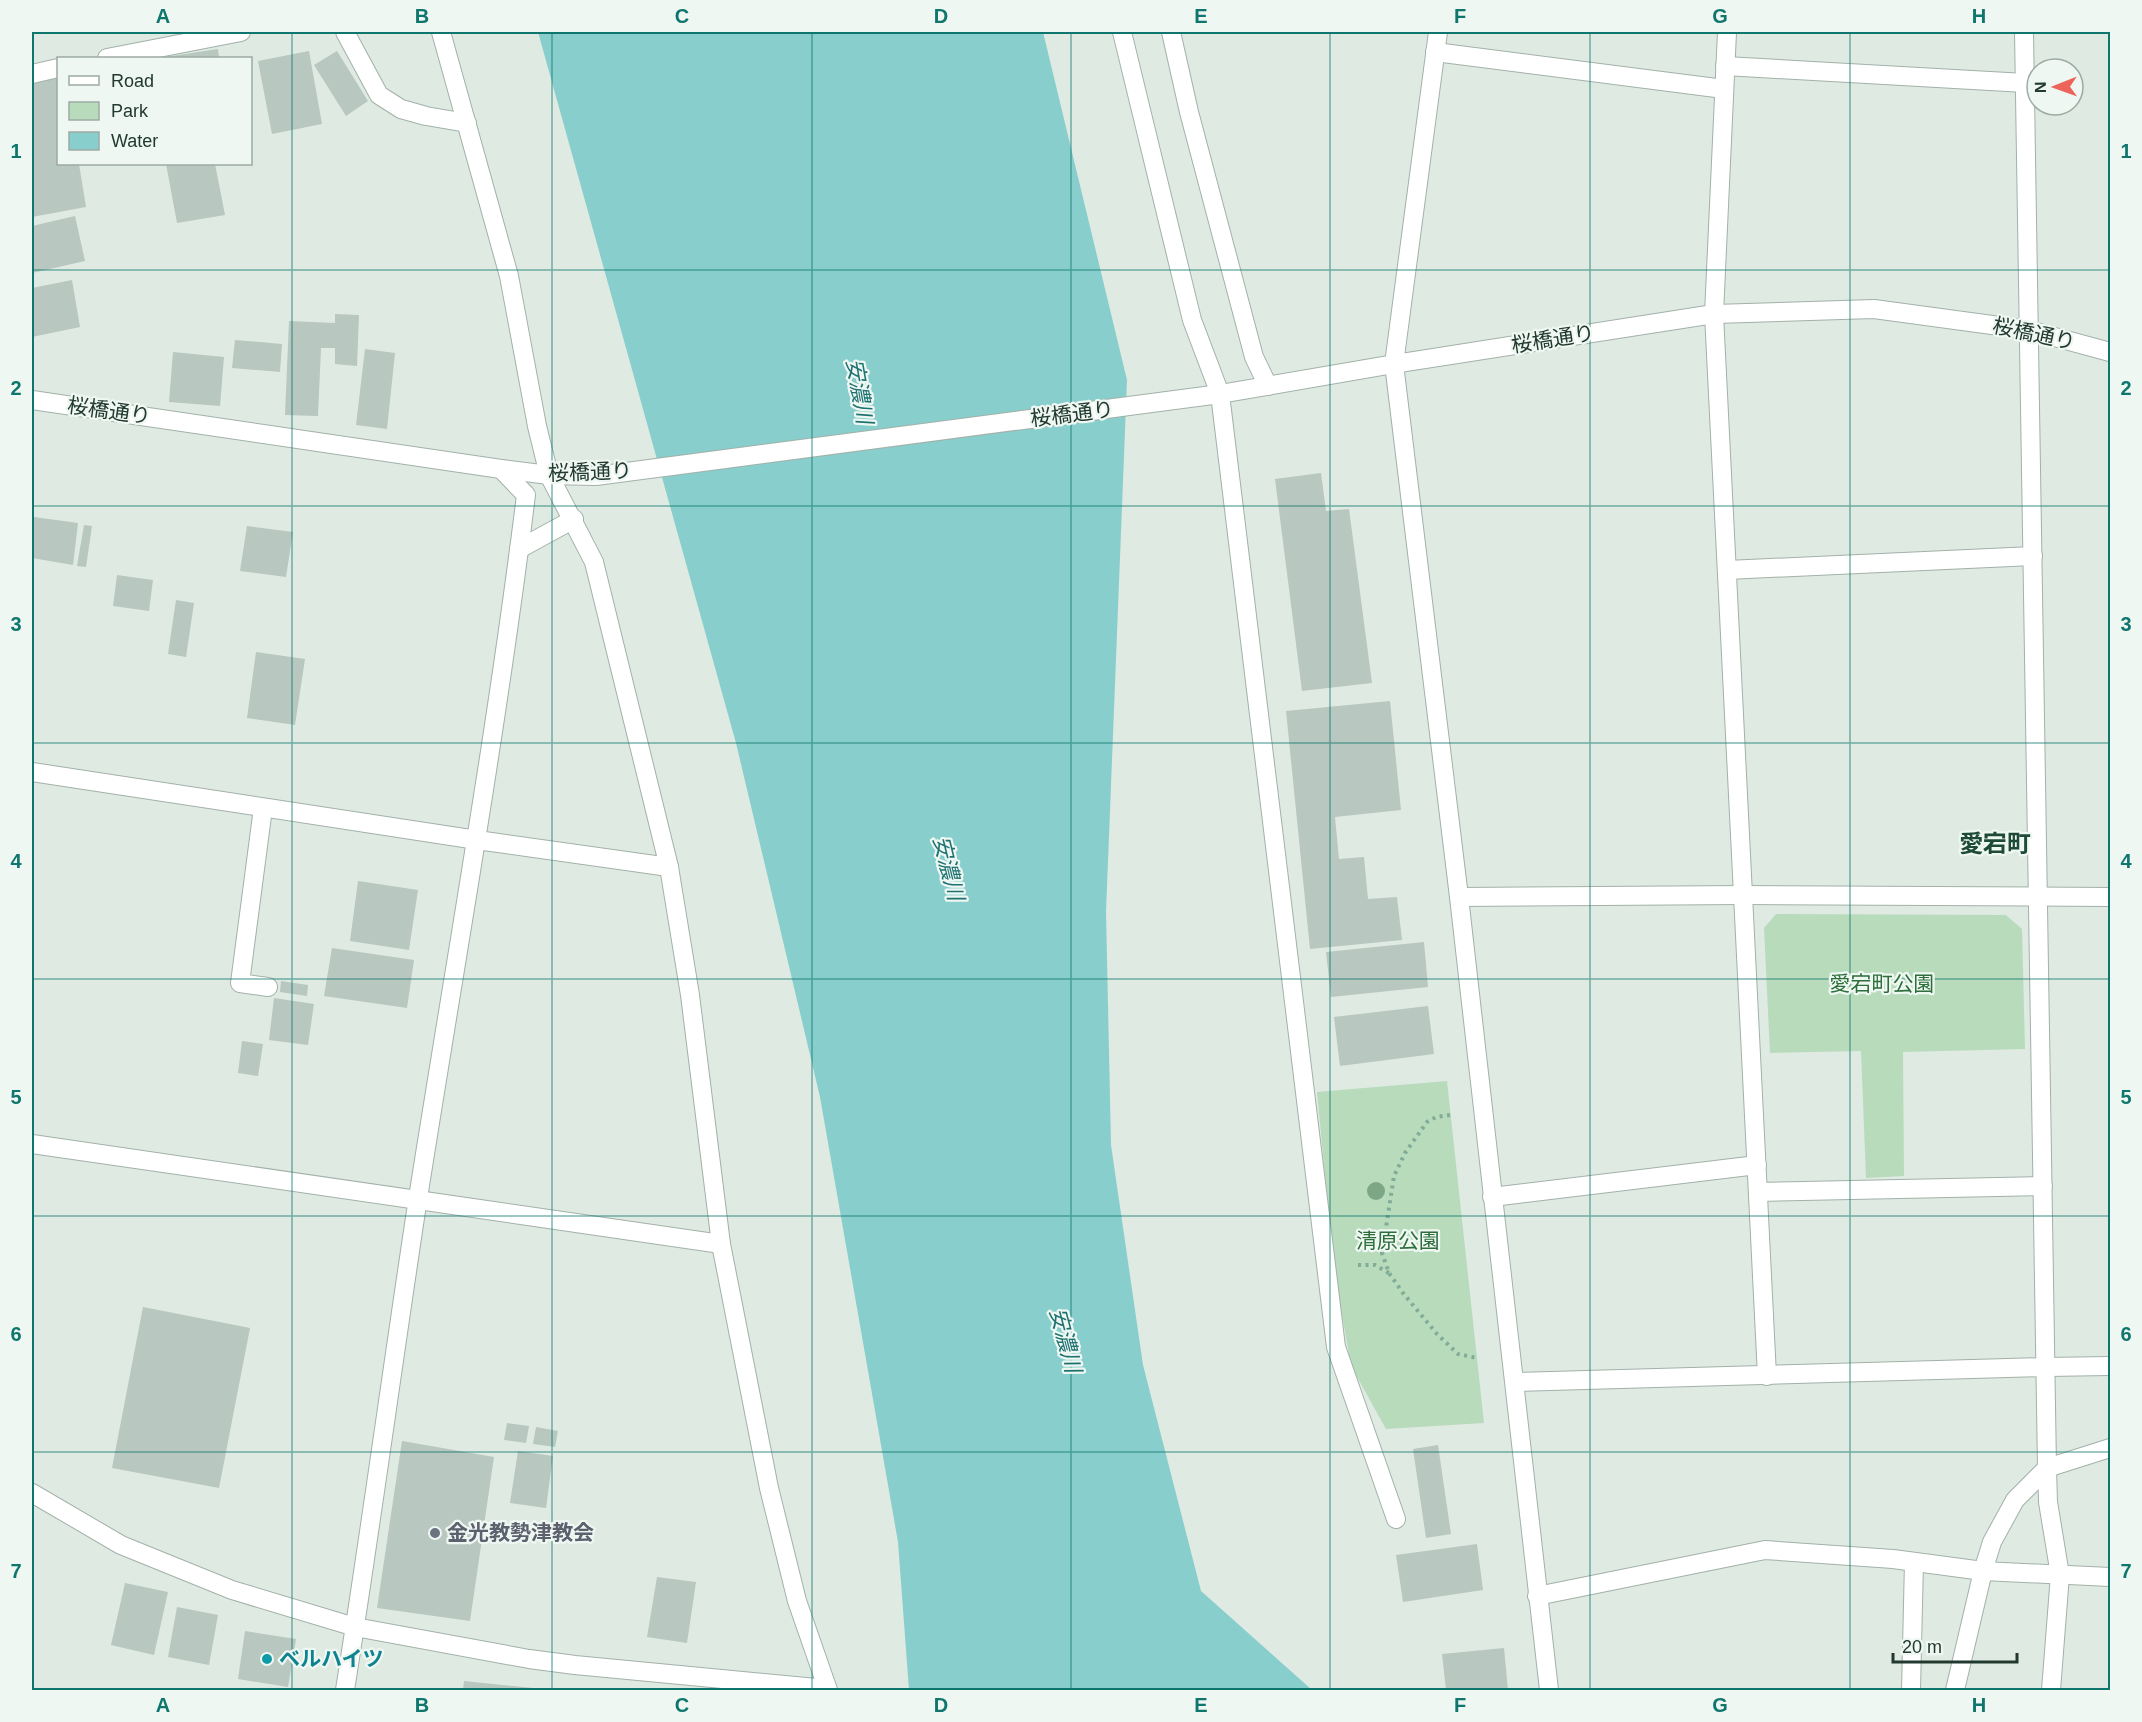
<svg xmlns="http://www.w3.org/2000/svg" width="2142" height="1722" font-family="Arial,'Noto Sans JP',sans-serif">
<rect width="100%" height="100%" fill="#dfeae3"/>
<g fill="#b8dbbc">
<path d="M 1776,914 L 2006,915 L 2022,929 L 2025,1049 L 1903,1052 L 1904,1176 L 1866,1178 L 1861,1051 L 1770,1053 L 1764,928 Z"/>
<path d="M 1447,1081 L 1484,1423 L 1386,1429 L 1351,1366 L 1334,1268 L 1317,1092 Z"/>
</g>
<path fill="#88cecc" d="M 538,32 L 1043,32 L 1127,380 L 1106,912 L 1111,1145 L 1143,1365 L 1201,1591 L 1312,1690 L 909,1690 L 898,1542 L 820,1097 L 736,743 Z"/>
<g fill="#b8c7bf">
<path d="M 218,49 L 219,58 L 165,58 L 165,57 Z"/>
<path d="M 309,51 L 322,124 L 272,134 L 258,61 Z"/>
<path d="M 337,51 L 368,101 L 346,116 L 314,65 Z"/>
<path d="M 58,78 L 58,164 L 79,164 L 86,207 L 32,217 L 32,83 Z"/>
<path d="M 166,164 L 215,164 L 225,215 L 177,223 Z"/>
<path d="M 75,216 L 85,261 L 32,273 L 32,226 Z"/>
<path d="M 72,280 L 80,327 L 32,337 L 32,288 Z"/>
<path d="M 335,314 L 359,315 L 357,366 L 335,364 L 335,348 L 321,348 L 318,416 L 285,415 L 289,321 L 335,323 Z"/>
<path d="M 235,340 L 282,344 L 280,372 L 232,368 Z"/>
<path d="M 365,349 L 395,353 L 387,429 L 356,425 Z"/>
<path d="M 173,352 L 224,357 L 220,406 L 169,402 Z"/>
<path d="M 1321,473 L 1326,511 L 1349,509 L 1372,683 L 1302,691 L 1275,479 Z"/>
<path d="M 34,517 L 78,523 L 73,565 L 32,558 Z"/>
<path d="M 84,525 L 92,526 L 86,567 L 77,566 Z"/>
<path d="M 247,526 L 293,532 L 286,577 L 240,571 Z"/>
<path d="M 117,575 L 153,580 L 149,611 L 113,606 Z"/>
<path d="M 176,600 L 194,603 L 186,657 L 168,654 Z"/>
<path d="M 256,652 L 305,659 L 295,725 L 247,718 Z"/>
<path d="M 1390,701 L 1401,810 L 1335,817 L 1339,859 L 1364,857 L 1368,899 L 1397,897 L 1402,940 L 1310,949 L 1286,711 Z"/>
<path d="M 358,881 L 418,890 L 409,950 L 350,941 Z"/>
<path d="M 1424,942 L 1428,987 L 1331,997 L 1326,952 Z"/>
<path d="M 332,948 L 414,960 L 407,1008 L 324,996 Z"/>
<path d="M 281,981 L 308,985 L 307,996 L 280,992 Z"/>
<path d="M 274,998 L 314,1004 L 308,1045 L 269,1040 Z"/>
<path d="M 1428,1006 L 1434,1054 L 1340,1066 L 1334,1017 Z"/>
<path d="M 242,1041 L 263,1044 L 258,1076 L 238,1073 Z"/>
<path d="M 143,1307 L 250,1328 L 219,1488 L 112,1468 Z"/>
<path d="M 507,1423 L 529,1426 L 526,1443 L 504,1440 Z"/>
<path d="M 536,1427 L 558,1431 L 555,1447 L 533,1444 Z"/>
<path d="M 402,1441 L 494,1457 L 470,1621 L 377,1608 Z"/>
<path d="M 1438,1445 L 1451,1534 L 1426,1538 L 1413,1449 Z"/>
<path d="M 518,1451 L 553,1456 L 546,1508 L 510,1503 Z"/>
<path d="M 1477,1544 L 1483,1590 L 1403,1602 L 1396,1555 Z"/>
<path d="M 657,1577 L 696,1582 L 687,1643 L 647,1637 Z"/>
<path d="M 125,1583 L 168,1592 L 154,1655 L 111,1645 Z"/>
<path d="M 177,1607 L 218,1615 L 209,1665 L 168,1657 Z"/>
<path d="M 245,1631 L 296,1639 L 288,1687 L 238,1679 Z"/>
<path d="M 1504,1648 L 1508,1690 L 1446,1690 L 1442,1654 Z"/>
<path d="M 464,1681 L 543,1689 L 543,1690 L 463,1690 Z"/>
</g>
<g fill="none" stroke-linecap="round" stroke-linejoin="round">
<g stroke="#a2b1a9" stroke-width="20">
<g id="service">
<path d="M 1435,52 L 1724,89"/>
<path d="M 1725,66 L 2025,83"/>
<path d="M 1727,570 L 2033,556"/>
<path d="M 1758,1192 L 2043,1186"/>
<path d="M 1492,1197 L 1757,1165"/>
<path d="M 2046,1367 L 2110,1366"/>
<path d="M 2047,1468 L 2048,1502 L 2060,1575 L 2051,1690"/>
<path d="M 1911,1690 L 1914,1562"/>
</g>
</g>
<g stroke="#a2b1a9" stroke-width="20">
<g id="minor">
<path d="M 345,32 L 379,95 L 401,109 L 426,116 L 467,123"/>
<path d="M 441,32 L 509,276 L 537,426 L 549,475 L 594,562 L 669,867 L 690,995 L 721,1244 L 769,1488 L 797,1601 L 828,1690"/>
<path d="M 1122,32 L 1192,320 L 1220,394 L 1336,1347 L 1396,1519"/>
<path d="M 1171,32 L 1189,112 L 1254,357 L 1268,386"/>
<path d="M 1727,32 L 1714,314 L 1767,1376"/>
<path d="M 2024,32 L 2047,1468"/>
<path d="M 107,58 L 241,32"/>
<path d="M 32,74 L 58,68"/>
<path d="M 519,549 L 574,519"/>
<path d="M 32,772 L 477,840 L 669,867"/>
<path d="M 263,808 L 240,983 L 268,987"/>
<path d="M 1459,897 L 1744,895 L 2110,897"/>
<path d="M 32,1144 L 721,1244"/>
<path d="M 1515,1382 L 2046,1367"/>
<path d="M 32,1493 L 121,1545 L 232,1590 L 355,1627 L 529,1659 L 575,1665 L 827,1689"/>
<path d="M 1537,1596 L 1765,1550 L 1893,1559 L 1983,1571 L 2110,1577"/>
<path d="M 345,1690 C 371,1526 393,1362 418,1198 C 455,963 497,730 526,495 L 501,469"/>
</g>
</g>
<g stroke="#a2b1a9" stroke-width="20">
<g id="tertiary">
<path d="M 1438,32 L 1394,364 L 1459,897 L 1549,1690"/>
<path d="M 32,400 L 501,469 L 549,475 L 596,476 L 1220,394 L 1394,364 L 1714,314 L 1874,309 L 2029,330 L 2110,352"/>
<path d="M 1955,1690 L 1983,1571 L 1992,1542 L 2015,1500 L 2047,1468 L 2110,1448"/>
</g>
</g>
<g stroke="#81ac97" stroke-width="4" stroke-dasharray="3 4.5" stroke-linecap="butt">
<path d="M 1450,1115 L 1436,1117 L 1427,1122 L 1405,1153 L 1394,1176 L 1382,1253 L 1389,1273 L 1403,1293 L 1437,1334 L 1458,1354 L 1477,1358"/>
<path d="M 1358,1265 L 1375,1265 L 1389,1273"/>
</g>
<use href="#service" stroke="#fff" stroke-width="18"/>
<use href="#minor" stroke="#fff" stroke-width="18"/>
<use href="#tertiary" stroke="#fff" stroke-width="18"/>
</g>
<circle fill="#7da687" cx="1376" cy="1191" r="9"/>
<path fill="none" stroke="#0f766e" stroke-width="1.5" stroke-opacity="0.55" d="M 292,32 L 292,1690M 552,32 L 552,1690M 812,32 L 812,1690M 1071,32 L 1071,1690M 1330,32 L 1330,1690M 1590,32 L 1590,1690M 1850,32 L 1850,1690M 32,270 L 2110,270M 32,506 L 2110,506M 32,743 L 2110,743M 32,979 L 2110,979M 32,1216 L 2110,1216M 32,1452 L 2110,1452"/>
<circle fill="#6b7280" stroke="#eff7f2" stroke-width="2" cx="435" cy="1533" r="6"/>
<circle fill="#0f9aa8" stroke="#eff7f2" stroke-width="2" cx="267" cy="1659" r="6"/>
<g text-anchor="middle" stroke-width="4.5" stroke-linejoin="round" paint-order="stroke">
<g font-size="21" fill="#21392e" stroke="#eff7f2">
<text transform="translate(2034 334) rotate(12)" y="7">桜橋通り</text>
<text transform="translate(1553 339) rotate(-9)" y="7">桜橋通り</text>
<text transform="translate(109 411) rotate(8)" y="7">桜橋通り</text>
<text transform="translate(1072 414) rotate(-7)" y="7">桜橋通り</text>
<text transform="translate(590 472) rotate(-2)" y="7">桜橋通り</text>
</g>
<g font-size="21" fill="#2d6e3b" stroke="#eff7f2">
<text x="1882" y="991">愛宕町公園</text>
<text x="1398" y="1248">清原公園</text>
</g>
<g font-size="21" font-weight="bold" fill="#5b616d" stroke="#eff7f2" text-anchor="start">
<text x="447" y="1540">金光教勢津教会</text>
</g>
<g font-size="21" font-weight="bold" fill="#0d838f" stroke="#eff7f2" text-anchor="start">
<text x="279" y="1666">ベルハイツ</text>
</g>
<g font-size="22" font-style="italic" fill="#1e7272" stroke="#eff7f2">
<text transform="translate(860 391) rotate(80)" y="8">安濃川</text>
<text transform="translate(949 868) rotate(76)" y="8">安濃川</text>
<text transform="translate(1066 1340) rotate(75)" y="8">安濃川</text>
</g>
<g font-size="24" font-weight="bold" fill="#1e4a38" stroke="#eff7f2">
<text x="1995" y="852">愛宕町</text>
</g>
</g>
<rect width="2142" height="1722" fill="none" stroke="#eff7f2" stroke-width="66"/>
<rect x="57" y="57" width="195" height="108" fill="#eff7f2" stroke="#9daba4" stroke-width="1.5"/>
<rect x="69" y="76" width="30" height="9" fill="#ffffff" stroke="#9daba4" stroke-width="1.5"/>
<text x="111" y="87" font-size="18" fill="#21392e">Road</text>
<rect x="69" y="102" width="30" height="18" fill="#b8dbbc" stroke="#9daba4" stroke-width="1.5"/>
<text x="111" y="117" font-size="18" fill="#21392e">Park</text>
<rect x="69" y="132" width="30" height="18" fill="#88cecc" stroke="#9daba4" stroke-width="1.5"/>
<text x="111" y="147" font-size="18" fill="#21392e">Water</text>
<g transform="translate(2055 87) rotate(269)"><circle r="28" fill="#eff7f2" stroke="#9daba4" stroke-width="1.5"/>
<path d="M0-4.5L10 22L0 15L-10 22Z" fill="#ed655a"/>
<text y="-9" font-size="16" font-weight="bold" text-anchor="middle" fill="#21392e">N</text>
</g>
<path d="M1893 1653v9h124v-9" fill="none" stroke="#21392e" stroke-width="3"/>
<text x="1902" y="1653" font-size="18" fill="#21392e" stroke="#eff7f2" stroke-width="4.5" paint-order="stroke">20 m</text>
<rect x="33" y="33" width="2076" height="1656" fill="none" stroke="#0f766e" stroke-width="2"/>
<g font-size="20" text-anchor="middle" font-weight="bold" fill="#0f766e">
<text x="163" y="23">A</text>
<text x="422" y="23">B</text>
<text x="682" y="23">C</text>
<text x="941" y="23">D</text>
<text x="1201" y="23">E</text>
<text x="1460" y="23">F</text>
<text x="1720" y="23">G</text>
<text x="1979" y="23">H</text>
<text x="16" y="158">1</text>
<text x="2126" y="158">1</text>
<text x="16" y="395">2</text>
<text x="2126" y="395">2</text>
<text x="16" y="631">3</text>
<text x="2126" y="631">3</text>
<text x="16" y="868">4</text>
<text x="2126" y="868">4</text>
<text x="16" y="1104">5</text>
<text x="2126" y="1104">5</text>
<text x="16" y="1341">6</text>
<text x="2126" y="1341">6</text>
<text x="16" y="1578">7</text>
<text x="2126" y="1578">7</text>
<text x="163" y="1712">A</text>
<text x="422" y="1712">B</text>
<text x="682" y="1712">C</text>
<text x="941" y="1712">D</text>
<text x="1201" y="1712">E</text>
<text x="1460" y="1712">F</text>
<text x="1720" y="1712">G</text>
<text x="1979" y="1712">H</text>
</g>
</svg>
